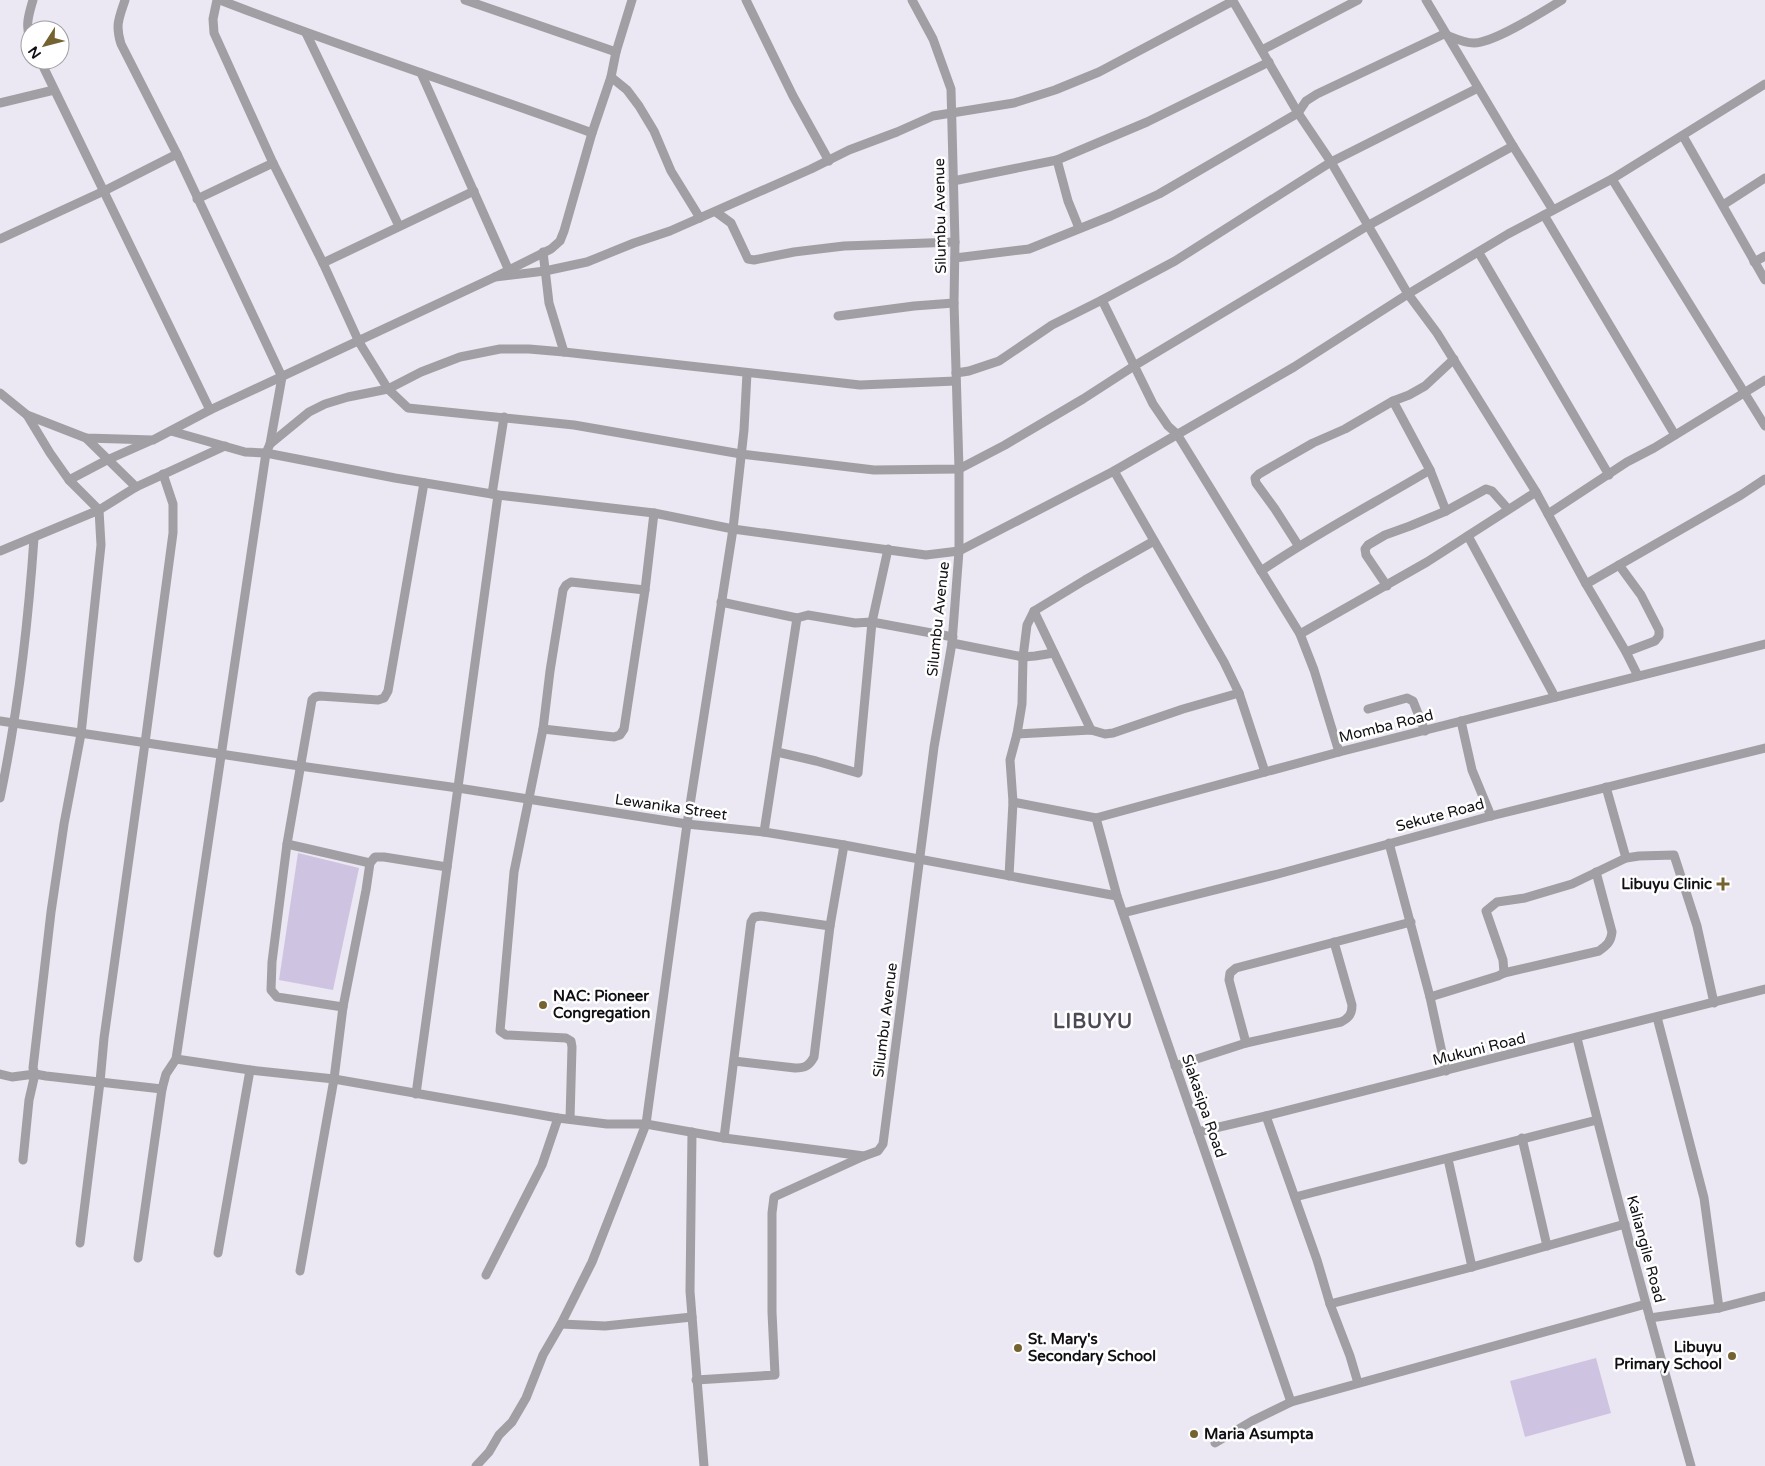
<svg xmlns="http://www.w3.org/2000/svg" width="1765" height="1466" font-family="'Varela Round',sans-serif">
<rect width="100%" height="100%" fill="#ebe7f3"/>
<g fill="#cec4e2">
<path d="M 298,853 L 359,868 L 333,990 L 279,980 Z"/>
<path d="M 1596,1358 L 1611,1413 L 1525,1437 L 1510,1381 Z"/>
</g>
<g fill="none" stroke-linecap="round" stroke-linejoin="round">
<g stroke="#a19fa4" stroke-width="9">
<path d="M 125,0 C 119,18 115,25 121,44 L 177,154 L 282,377 L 270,444 L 266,453 L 176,1059 L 166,1074 L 162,1089 L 138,1258"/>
<path d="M 217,0 L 213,19 L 214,33 L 273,163 L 323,263 L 359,342 L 388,389 L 408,408 L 574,425 L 741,454 L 874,470 L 959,469 L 1005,445 L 1083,399 L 1134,366 L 1369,225 L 1513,146"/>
<path d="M 220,0 C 343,48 469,88 592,133"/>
<path d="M 465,0 L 616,52"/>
<path d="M 746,0 L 793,96 L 829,161"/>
<path d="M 1426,0 L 1513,146 L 1553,210"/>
<path d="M 306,33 L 399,226"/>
<path d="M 30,39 C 25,25 29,14 33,0"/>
<path d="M 1262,50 L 1358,0"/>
<path d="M 40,60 L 210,410"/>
<path d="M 421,73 L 510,273"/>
<path d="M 611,77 L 627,90 L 639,106 L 654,131 L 671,171 L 700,218"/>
<path d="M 0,103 L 54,90"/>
<path d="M 1683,136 L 1765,280"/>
<path d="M 1612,179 L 1765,426"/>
<path d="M 953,181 L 1057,160"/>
<path d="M 197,199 L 273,163"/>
<path d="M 1723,205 L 1765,178"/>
<path d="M 716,212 L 731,223 L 748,259 L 754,260 L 794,252 L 844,246 L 955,242"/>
<path d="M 1544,215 L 1675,435"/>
<path d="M 1079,228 L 1068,201 L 1057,160 L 1147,122 L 1269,62"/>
<path d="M 0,239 L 104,191 L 177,154"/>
<path d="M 543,252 L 549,303 L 564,352"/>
<path d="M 1479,253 L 1609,475"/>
<path d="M 955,258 L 1029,249 L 1111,216 L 1159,194 L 1298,113 L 1306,101 L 1317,94 L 1444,34 C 1454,38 1464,43 1474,43 C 1494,43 1544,11 1562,0"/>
<path d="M 1754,262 L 1765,256"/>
<path d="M 323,263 L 474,191"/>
<path d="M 495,277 L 545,271 L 587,262 L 634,243 L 670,231 L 811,169 L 849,150 L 897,132 L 933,116 L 1014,103 L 1055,90 L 1099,72 L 1233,1 L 1298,113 L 1331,162 L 1408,294 L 1437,333 L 1536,492 L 1586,584 L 1626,652 L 1638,676"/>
<path d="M 1102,300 L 1153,404 L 1168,426 L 1177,434 L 1300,634 L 1314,670 L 1339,752"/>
<path d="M 838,316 L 914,306 L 954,303"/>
<path d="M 956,373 L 969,371 L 999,361 L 1052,325 L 1102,300 L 1175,261 L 1331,162 L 1478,88"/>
<path d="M 0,393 L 27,415 L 86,438 L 153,440 L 210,410 L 495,277 L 551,249 L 560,241 L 564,231 L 592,133 L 611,77 L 616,52 L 632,0"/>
<path d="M 1393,401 L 1430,470 L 1446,511"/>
<path d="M 27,415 L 50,453 L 69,480 L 99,510 L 101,545 L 81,734 L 64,824 L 51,912 L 33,1068 L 35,1074 L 46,1076 L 162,1089"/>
<path d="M 171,431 L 245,452 L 266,453 L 395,478 L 498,495 L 654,513 L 733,529 L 926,555 L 959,551 L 1114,471 L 1294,367 L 1408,294 L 1508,234 L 1612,179 L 1765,84"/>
<path d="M 86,438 L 136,487"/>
<path d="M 270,444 L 309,412 L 325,404 L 348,397 L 388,389 L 421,372 L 460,357 L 500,349 L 529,349 L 564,352 L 860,385 L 956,381"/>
<path d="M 1114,471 L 1224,662 L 1239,693 L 1265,772"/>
<path d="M 69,480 L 107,460 L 150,441"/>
<path d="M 492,494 L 504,417"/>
<path d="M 1548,514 L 1627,462 L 1654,448 L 1765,380"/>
<path d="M 1468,536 L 1555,697"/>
<path d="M 1298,545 L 1275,509 L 1256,483 L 1255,478 L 1259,474 L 1313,443 L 1345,429 L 1393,401 L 1409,395 L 1425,386 L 1454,359"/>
<path d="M 888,549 L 872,622 L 953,637"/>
<path d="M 0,551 L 99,510 L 136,487 L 225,446"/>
<path d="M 1619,565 L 1641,595 L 1659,630 L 1659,636 L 1655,641 L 1626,652"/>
<path d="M 1261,571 C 1315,534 1373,504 1430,470"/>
<path d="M 1586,584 L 1741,495 L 1765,479"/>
<path d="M 1387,586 L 1366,555 L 1365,549 L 1368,545 L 1385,535 L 1410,526 L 1446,511 L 1486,489 L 1492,491 L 1508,509"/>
<path d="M 721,602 L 797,618 L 764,832"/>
<path d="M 1034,611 L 1091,730"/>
<path d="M 1300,634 L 1427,562 L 1536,492"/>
<path d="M 952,643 L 1023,657 L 1035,656 L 1054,653"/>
<path d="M 1368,709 L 1407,698 L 1413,701 L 1425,731"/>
<path d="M 0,721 L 300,766 L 458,788 L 687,824 L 764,832 L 844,845 L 1117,896"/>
<path d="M 1461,721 L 1472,770 L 1491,816"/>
<path d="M 543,729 L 614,737 L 620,735 L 624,729 L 645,590 L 654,513"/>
<path d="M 1017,734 L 1091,730 L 1105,734 L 1113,733 L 1183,709 L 1239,693"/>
<path d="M 777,752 L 816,761 L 858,773 L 872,622 L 855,623 L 808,615 L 797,618"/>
<path d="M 1606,787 L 1626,858"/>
<path d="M 0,798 C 18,712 28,626 34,538"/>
<path d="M 1013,802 L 1096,818 L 1339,752 L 1765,644"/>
<path d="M 1096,818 L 1117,896 L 1291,1402"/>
<path d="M 1389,843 L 1430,997 L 1446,1071"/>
<path d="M 287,844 L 370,863"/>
<path d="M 1009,876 L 1013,802 L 1010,760 L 1017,734 L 1022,704 L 1023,657 L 1027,625 L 1034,611 L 1085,580 L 1154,541"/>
<path d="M 1123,913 L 1278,874 L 1491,816 L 1765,748"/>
<path d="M 1504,973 L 1503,960 L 1486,911 L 1497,902 L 1525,898 L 1572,884 L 1626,858 L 1639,856 L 1674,855 L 1697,926 L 1714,1003"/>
<path d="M 1430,997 L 1498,976 L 1504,973 L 1599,951 C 1607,945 1611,942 1612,932 L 1596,872"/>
<path d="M 343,1007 L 277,997 L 271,990 L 272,962 L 287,844 L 312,700 L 315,697 L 320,696 L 378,700 L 384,698 L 388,691 L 424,483"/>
<path d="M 1657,1017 L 1704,1198 L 1719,1308"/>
<path d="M 1577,1038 C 1612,1182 1651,1324 1691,1466"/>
<path d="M 1246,1043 L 1229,980 L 1230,973 L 1236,968 L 1411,922"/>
<path d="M 176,1059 L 250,1070 L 334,1079 L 558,1118 L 607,1124 L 646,1124 L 724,1138 L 864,1156 L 878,1151 L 883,1144 L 934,747 L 952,643 L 959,551 L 959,469 L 954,303 L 955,242 L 951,89 L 933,39 L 912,0"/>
<path d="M 734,1061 L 795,1068 C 805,1068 809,1066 814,1057 L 830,926"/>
<path d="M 1175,1066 L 1246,1043 L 1341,1022 C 1349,1018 1352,1014 1352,1005 L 1334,942"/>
<path d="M 0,1074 L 12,1077 L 35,1074 L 29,1100 L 23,1160"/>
<path d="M 416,1094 L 498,495"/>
<path d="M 1266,1116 L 1317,1260 L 1330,1304 L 1350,1356 L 1358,1383"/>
<path d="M 570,1119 L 572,1047 L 571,1041 L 566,1038 L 506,1035 L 500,1031 L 514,872 L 543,729 L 550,671 L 563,590 L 566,585 L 571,582 L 645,590"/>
<path d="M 692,1132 L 690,1291 L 704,1466"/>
<path d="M 1198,1132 L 1266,1116 L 1765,989"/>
<path d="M 724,1138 L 751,922 L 754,917 L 761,916 L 830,926 L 844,845"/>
<path d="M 1522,1138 L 1547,1246"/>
<path d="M 1448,1159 L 1472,1267"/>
<path d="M 1295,1197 L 1597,1120"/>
<path d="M 80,1243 L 100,1082 L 104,1038 L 145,743 L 173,533 L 173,504 L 163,474"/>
<path d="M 218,1253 L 250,1070"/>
<path d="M 300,1271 L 334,1079 L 343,1007 L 366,890 L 370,863 L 375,857 L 384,857 L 447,867"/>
<path d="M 486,1275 L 542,1165 L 558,1118"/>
<path d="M 1330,1304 L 1472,1267 L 1625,1224"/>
<path d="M 1650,1318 L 1719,1308 L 1765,1296"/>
<path d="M 561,1324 L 605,1326 L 692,1317"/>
<path d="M 696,1380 L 775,1375 L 772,1312 L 772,1213 L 774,1197 L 864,1156"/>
<path d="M 1215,1443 L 1252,1421 L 1291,1402 L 1646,1304"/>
<path d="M 476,1466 L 489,1452 L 499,1435 L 512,1422 L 526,1398 L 543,1355 L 561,1324 L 592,1262 L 646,1124 L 687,824 L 733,529 L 744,430 L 747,373"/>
</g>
</g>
<g fill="#746331" stroke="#fff" stroke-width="2">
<path d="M1720.5 876.5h5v5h5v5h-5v5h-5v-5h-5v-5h5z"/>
<circle cx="543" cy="1005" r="5"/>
<circle cx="1018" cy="1348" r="5"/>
<circle cx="1732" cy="1356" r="5"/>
<circle cx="1194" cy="1434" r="5"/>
</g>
<g text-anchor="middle" stroke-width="5" stroke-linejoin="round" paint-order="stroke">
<g font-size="15" fill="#110f14" stroke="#fff">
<text transform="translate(940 216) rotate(-91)" y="5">Silumbu Avenue</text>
<text transform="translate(938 619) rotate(-84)" y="5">Silumbu Avenue</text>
<text transform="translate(1386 726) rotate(-14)" y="5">Momba Road</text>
<text transform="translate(671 807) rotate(8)" y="5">Lewanika Street</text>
<text transform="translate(1440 815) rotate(-15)" y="5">Sekute Road</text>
<text transform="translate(885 1020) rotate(-83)" y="5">Silumbu Avenue</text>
<text transform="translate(1479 1049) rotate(-14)" y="5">Mukuni Road</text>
<text transform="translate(1204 1106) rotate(71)" y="5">Siakasipa Road</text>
<text transform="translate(1646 1249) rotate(75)" y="5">Kaliangile Road</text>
</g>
<g font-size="15" font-weight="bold" fill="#110f14" stroke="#fff" text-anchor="start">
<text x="1712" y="889" text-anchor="end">Libuyu Clinic</text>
<text x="553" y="1001">NAC: Pioneer<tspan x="553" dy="17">Congregation</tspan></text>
<text x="1028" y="1344">St. Mary's<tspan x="1028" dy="17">Secondary School</tspan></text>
<text x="1722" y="1352" text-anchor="end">Libuyu<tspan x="1722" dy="17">Primary School</tspan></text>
<text x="1204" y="1439">Maria Asumpta</text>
</g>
<g font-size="20" font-weight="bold" letter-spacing="1" fill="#4e4a55" stroke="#fff">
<text x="1093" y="1028">LIBUYU</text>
</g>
</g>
<g transform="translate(45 45) rotate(234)"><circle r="24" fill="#ffffff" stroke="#a09fa1"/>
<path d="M0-4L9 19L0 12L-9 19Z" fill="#746331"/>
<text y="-8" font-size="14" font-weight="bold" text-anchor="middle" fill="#110f14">N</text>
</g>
</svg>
